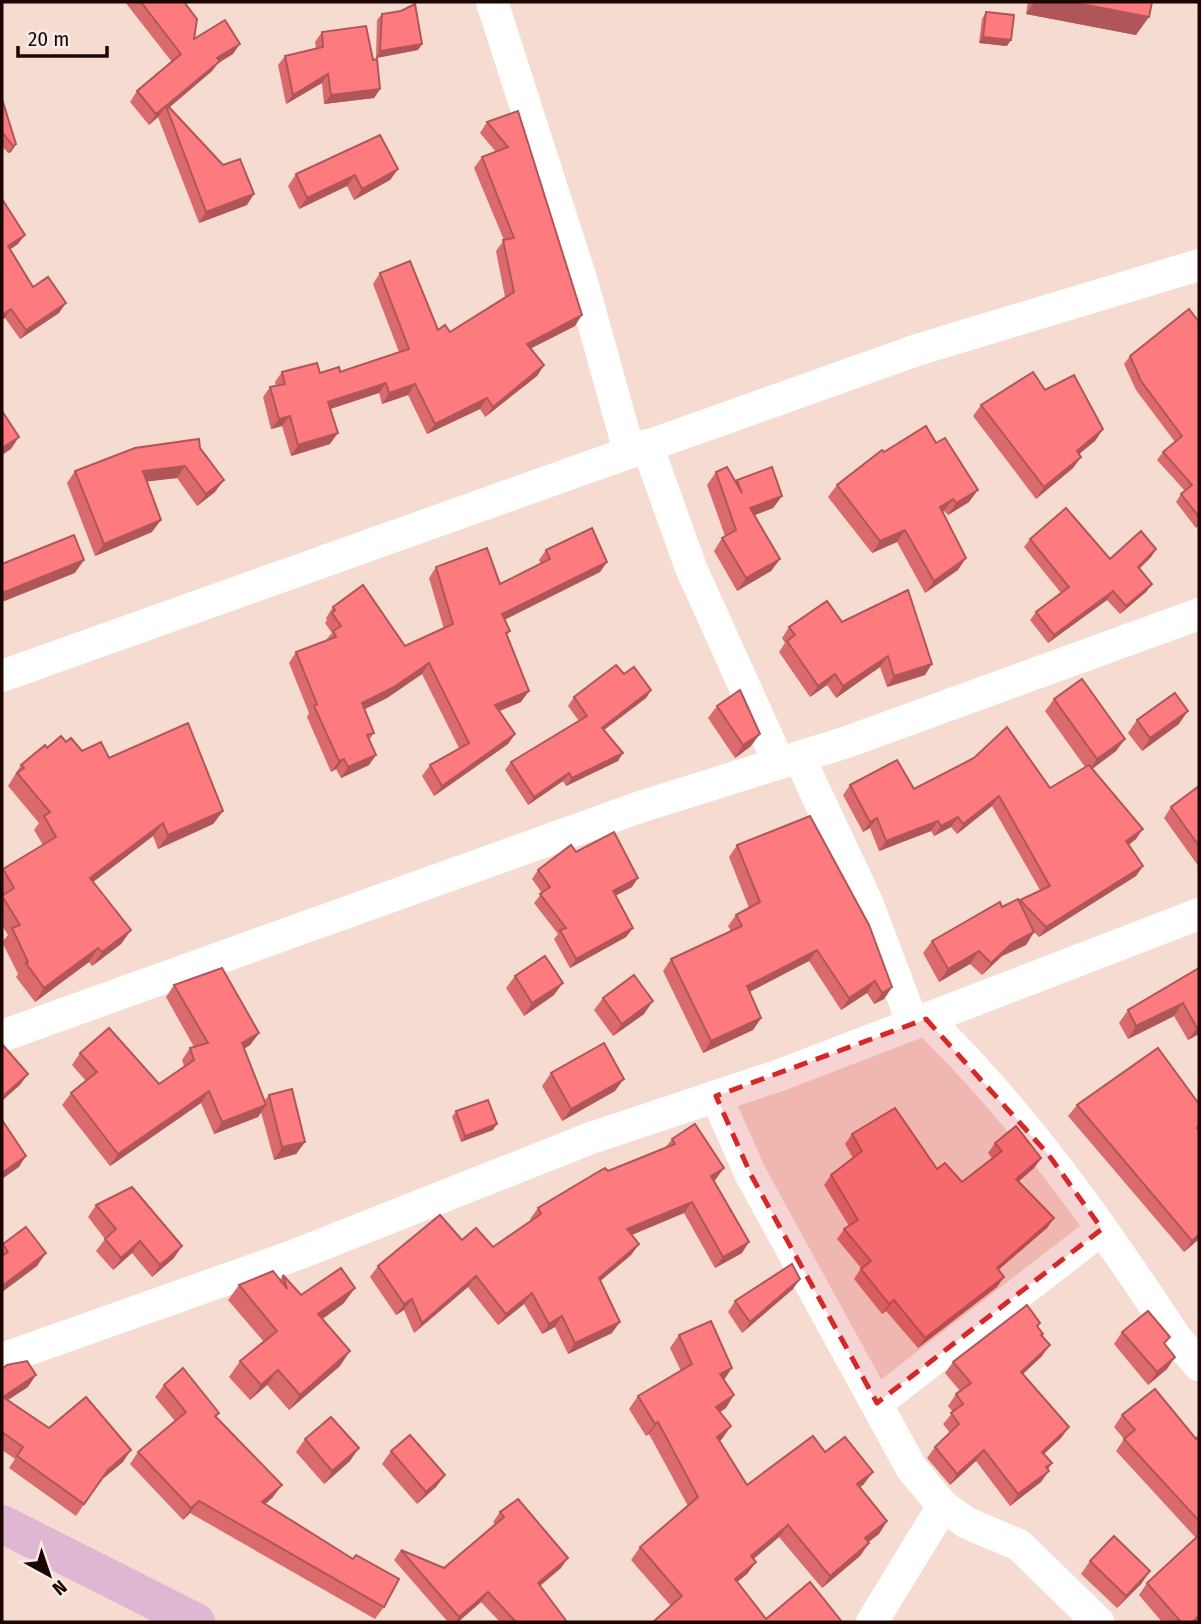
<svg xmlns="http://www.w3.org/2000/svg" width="1201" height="1624" font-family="'Fira Sans Condensed',sans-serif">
<rect width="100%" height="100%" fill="#f6dbd1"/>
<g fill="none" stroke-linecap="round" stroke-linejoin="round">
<g stroke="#fff" stroke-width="32">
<path d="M 492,2 L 582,282 L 629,451"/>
<path d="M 647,445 L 691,568 L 779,763"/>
<path d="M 2,676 L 917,350 L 1199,265"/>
<path d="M 799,757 L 867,902 L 913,1024"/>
<path d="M 926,1019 C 1024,1114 1101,1224 1176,1338 L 1199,1365"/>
<path d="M 2,1036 L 640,807 L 847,742 L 1199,614"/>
<path d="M 716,1096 L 751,1175 L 912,1469 L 943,1506 L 967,1523 L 1019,1545 L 1098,1622"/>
<path d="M 2,1359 L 298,1254 L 591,1138 L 780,1075 L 1199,914"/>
<path d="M 877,1403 L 1102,1229"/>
<path d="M 872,1622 L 943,1506"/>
</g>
<path stroke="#e0b7d2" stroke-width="38" d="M 2,1524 L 196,1622"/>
</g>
<g fill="#da6a6c">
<path d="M 125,2 L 184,2 L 194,39 L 233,54 L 218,63 L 212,71 L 169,108 L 247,205 L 199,223 L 158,117 L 149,125 L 130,102 L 137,91 L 172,62 Z"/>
<path d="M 1028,2 L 1152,2 L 1136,35 L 1026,14 Z"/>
<path d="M 986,12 L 1007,46 L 979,43 L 982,19 Z"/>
<path d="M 382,14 L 422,44 L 418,50 L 376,58 L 377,20 Z"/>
<path d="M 322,32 L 373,60 L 380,89 L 374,98 L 324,104 L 322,83 L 286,104 L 278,65 L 285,56 L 316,48 L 315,42 Z"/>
<path d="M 2,99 L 16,144 L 11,152 L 8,153 L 2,146 Z"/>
<path d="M 518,111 L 575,326 L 531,348 L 544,365 L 537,376 L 485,417 L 480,409 L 427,434 L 408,395 L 382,404 L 379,393 L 330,409 L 330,444 L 291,456 L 282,426 L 271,429 L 263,397 L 270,387 L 276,386 L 275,382 L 282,372 L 320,373 L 340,372 L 399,352 L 373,284 L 380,273 L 438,330 L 450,332 L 505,297 L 496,251 L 504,240 L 474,168 L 482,157 L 496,152 L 480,133 L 487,122 Z"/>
<path d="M 398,169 L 390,180 L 354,200 L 347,186 L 299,209 L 288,186 L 296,174 Z"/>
<path d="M 2,199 L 18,244 L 10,249 L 33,287 L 59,313 L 20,339 L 5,318 Z"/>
<path d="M 1199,322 L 1199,526 L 1196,528 L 1176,502 L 1181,494 L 1185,491 L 1157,460 L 1163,452 L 1175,442 L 1136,390 L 1124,364 L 1130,356 Z"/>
<path d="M 981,405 L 1103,429 L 1095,441 L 1079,454 L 1081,457 L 1073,468 L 1036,499 L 973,416 Z"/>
<path d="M 200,448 L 215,492 L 197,506 L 177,478 L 147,481 L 152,532 L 95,556 L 67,483 L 75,471 Z"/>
<path d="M 884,452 L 969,502 L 948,515 L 944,511 L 942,512 L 958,570 L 925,593 L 897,542 L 872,553 L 828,497 L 837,485 Z"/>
<path d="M 716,472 L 735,482 L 737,480 L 782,496 L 773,508 L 755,515 L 780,559 L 771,571 L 737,591 L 714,551 L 722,538 L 725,536 L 707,485 Z"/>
<path d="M 1030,539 L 1110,559 L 1156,549 L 1151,557 L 1139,569 L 1152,584 L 1146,592 L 1120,614 L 1107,600 L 1048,643 L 1030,620 L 1036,612 L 1061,593 L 1024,547 Z"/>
<path d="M 546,550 L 607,562 L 600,572 L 504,620 L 510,631 L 507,635 L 521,702 L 500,711 L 515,734 L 508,744 L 434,796 L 422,776 L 430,765 L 459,748 L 422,674 L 387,698 L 365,709 L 374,733 L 369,740 L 376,755 L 369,765 L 341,778 L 336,769 L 331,772 L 307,717 L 309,713 L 289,663 L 296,652 L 326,640 L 332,633 L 325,623 L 327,620 L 326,618 L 333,607 L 405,646 L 444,629 L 429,578 L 436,567 L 500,584 L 541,564 L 539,560 Z"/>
<path d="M 842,622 L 925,675 L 887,687 L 880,667 L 836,698 L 827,685 L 810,697 L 779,652 L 785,643 L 782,638 L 789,627 Z"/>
<path d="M 624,674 L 651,690 L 646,698 L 604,730 L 618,761 L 566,786 L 563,781 L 528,805 L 505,770 L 511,762 L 579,721 L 568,706 L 574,697 Z"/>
<path d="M 1054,699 L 1125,739 L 1116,751 L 1092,769 L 1136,839 L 1129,845 L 1143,866 L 1136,876 L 1039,937 L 1034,932 L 1026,945 L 1002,956 L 982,975 L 970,964 L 939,982 L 923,953 L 932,941 L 1002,907 L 1019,901 L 1020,900 L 1040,890 L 992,806 L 957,834 L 951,827 L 934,836 L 931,831 L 879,851 L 870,828 L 863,832 L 843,795 L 850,785 L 914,789 L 1050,788 L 1085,767 L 1045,711 Z"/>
<path d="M 717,706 L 751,746 L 735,758 L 708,718 Z"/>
<path d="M 1137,720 L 1179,724 L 1142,751 L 1128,733 Z"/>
<path d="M 66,742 L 82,751 L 109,758 L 223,811 L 213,824 L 158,849 L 153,836 L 93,882 L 131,930 L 121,944 L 92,966 L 89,962 L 35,1002 L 16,977 L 18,974 L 2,942 L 8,935 L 2,925 L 2,871 L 43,845 L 34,830 L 39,823 L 8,786 L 21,765 L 47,748 Z"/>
<path d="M 1199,786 L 1199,867 L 1164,818 L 1171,807 Z"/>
<path d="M 737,845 L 892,987 L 884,999 L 874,1004 L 867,993 L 841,1010 L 809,961 L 749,992 L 761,1018 L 753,1030 L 703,1053 L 663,971 L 671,959 L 731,931 L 728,926 L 736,915 L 749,908 L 729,857 Z"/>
<path d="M 576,852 L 632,887 L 615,896 L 633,928 L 626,937 L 570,968 L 554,939 L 558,934 L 534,903 L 542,893 L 532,879 L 538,870 Z"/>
<path d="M 1199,968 L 1199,1034 L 1188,1040 L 1174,1016 L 1128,1039 L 1119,1023 L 1128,1010 Z"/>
<path d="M 515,976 L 554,995 L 524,1016 L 506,988 Z"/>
<path d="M 174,985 L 259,1033 L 250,1045 L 244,1049 L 264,1101 L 269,1095 L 305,1142 L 296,1154 L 274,1160 L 261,1112 L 258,1117 L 214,1134 L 201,1103 L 110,1166 L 62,1105 L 71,1093 L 86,1081 L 72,1065 L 80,1053 L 159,1084 L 184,1066 L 182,1060 L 190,1048 L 194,1047 L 166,997 Z"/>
<path d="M 603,998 L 644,1014 L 613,1036 L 594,1010 Z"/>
<path d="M 551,1073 L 615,1091 L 562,1121 L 542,1086 Z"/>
<path d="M 1199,1104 L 1199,1239 L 1184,1252 L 1068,1116 L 1077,1105 Z"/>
<path d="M 456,1111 L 493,1130 L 461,1142 L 452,1117 Z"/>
<path d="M 852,1134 L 937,1169 L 962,1182 L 992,1158 L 988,1153 L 995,1143 L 1041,1158 L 1034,1168 L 1018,1182 L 1054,1218 L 1047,1228 L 998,1270 L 997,1287 L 918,1348 L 886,1311 L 882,1314 L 854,1279 L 861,1268 L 837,1239 L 844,1229 L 849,1226 L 824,1185 L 831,1175 L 853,1158 L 845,1144 Z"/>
<path d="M 672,1139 L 716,1179 L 714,1181 L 742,1253 L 715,1268 L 684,1213 L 632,1235 L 639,1244 L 631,1255 L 600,1281 L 612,1333 L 568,1354 L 555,1327 L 542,1334 L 524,1304 L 498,1325 L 468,1287 L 414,1333 L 404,1310 L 396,1315 L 370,1277 L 378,1266 L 462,1240 L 493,1247 L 531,1220 L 530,1219 L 538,1208 L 608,1171 L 665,1148 Z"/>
<path d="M 96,1205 L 174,1258 L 152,1277 L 132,1253 L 113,1270 L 96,1251 L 105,1239 L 88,1217 Z"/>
<path d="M 3,1244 L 37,1266 L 2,1292 L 2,1246 Z"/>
<path d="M 283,1275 L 301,1295 L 344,1303 L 322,1319 L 340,1366 L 289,1410 L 267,1385 L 250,1400 L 229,1377 L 240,1361 L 264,1342 L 228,1300 L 239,1285 L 280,1280 Z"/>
<path d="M 793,1289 L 742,1333 L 728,1312 L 735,1301 Z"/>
<path d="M 1040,1323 L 1038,1327 L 1043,1334 L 1041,1336 L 1042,1356 L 1023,1374 L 1069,1427 L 1061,1438 L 1044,1454 L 1052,1463 L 1041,1482 L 1010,1506 L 976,1461 L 950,1485 L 927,1458 L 935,1447 L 950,1433 L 943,1424 L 953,1412 L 948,1406 L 956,1394 L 960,1391 L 945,1373 L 953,1362 Z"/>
<path d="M 1122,1332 L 1165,1344 L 1175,1357 L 1167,1369 L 1148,1385 L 1114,1344 Z"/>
<path d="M 679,1335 L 724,1380 L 726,1408 L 720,1412 L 731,1426 L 720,1441 L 747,1485 L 825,1452 L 864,1484 L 860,1487 L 887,1521 L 879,1534 L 868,1542 L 869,1543 L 860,1556 L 822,1588 L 779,1537 L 753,1559 L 756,1562 L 747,1574 L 737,1582 L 766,1619 L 842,1622 L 653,1622 L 671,1606 L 631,1560 L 640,1547 L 688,1506 L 649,1434 L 646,1436 L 629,1409 L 638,1396 L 681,1371 L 670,1348 Z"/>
<path d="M 2,1369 L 28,1387 L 7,1400 L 49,1428 L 123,1462 L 100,1481 L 76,1516 L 9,1468 L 15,1459 L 2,1450 Z"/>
<path d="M 164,1385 L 219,1413 L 216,1417 L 273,1497 L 265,1504 L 384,1607 L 375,1619 L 190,1513 L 183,1520 L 130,1464 L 138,1452 L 175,1421 L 155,1397 Z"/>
<path d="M 1122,1415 L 1196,1439 L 1199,1439 L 1199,1622 L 1162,1622 L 1139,1595 L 1147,1583 L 1196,1538 L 1116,1451 L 1124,1439 L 1114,1427 Z"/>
<path d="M 305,1439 L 350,1461 L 324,1484 L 296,1452 Z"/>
<path d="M 391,1451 L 445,1475 L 436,1487 L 417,1504 L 382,1464 Z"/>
<path d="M 500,1512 L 561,1568 L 540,1586 L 567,1622 L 500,1622 L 481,1602 L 458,1622 L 448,1622 L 394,1560 L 401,1550 L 444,1568 L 495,1524 L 493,1522 Z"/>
<path d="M 1090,1561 L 1150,1571 L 1141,1584 L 1117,1608 L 1081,1574 Z"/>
</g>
<g fill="#b15658">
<path d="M 1034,2 L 1071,2 L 1149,17 L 1136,35 L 1026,14 Z"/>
<path d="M 983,37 L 1011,40 L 1007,46 L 979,43 Z"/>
<path d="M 240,44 L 233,54 L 218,63 L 212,71 L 167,109 L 166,107 L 217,58 Z"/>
<path d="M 422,44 L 418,50 L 376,58 L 380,51 Z"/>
<path d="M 328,74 L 322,83 L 286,104 L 293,95 Z"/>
<path d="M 380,89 L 374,98 L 324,104 L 331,95 Z"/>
<path d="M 166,106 L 158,117 L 149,125 L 156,114 Z"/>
<path d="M 16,144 L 11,152 L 8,153 L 13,146 Z"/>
<path d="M 398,169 L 390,180 L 354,200 L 362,189 Z"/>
<path d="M 355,175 L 347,186 L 299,209 L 307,198 Z"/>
<path d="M 254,194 L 247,205 L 199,223 L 206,212 Z"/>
<path d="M 25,235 L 18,244 L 2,255 L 8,246 Z"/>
<path d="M 66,303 L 59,313 L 20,339 L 26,330 Z"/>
<path d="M 11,309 L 5,318 L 2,320 L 2,315 Z"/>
<path d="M 582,315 L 575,326 L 520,354 L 527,344 Z"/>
<path d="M 544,365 L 537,376 L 485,417 L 493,407 Z"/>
<path d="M 386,383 L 379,393 L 321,412 L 328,402 Z"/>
<path d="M 415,384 L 408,395 L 382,404 L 389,393 Z"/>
<path d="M 487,398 L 480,409 L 427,434 L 435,424 Z"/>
<path d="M 290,416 L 282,426 L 271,429 L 279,419 Z"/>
<path d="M 1103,429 L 1095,441 L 1069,462 L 1077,451 Z"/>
<path d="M 338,433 L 330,444 L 291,456 L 298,445 Z"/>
<path d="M 19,437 L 11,449 L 2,455 L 2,448 Z"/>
<path d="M 1081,457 L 1073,468 L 1036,499 L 1044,487 Z"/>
<path d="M 185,466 L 177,478 L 135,483 L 143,471 Z"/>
<path d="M 224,480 L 215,492 L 197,506 L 206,494 Z"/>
<path d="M 978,490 L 969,502 L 948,515 L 956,503 Z"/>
<path d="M 782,496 L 773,508 L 742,520 L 750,508 Z"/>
<path d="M 953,499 L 944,511 L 931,519 L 940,507 Z"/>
<path d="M 161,520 L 152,532 L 95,556 L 104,544 Z"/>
<path d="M 905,530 L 897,542 L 872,553 L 880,541 Z"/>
<path d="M 1156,549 L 1151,557 L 1132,576 L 1138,567 Z"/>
<path d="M 966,558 L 958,570 L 925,593 L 934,581 Z"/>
<path d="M 780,559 L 771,571 L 737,591 L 746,578 Z"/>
<path d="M 84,560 L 75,573 L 2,602 L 2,593 Z"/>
<path d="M 607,562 L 600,572 L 494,625 L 502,614 Z"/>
<path d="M 1152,584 L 1146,592 L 1120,614 L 1126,606 Z"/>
<path d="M 1113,591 L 1107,600 L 1048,643 L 1054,635 Z"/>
<path d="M 888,656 L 880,667 L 836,698 L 843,686 Z"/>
<path d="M 429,663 L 422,674 L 387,698 L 355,714 L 362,703 Z"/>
<path d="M 932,664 L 925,675 L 887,687 L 894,676 Z"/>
<path d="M 835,674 L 827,685 L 810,697 L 818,686 Z"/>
<path d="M 651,690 L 646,698 L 596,736 L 602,728 Z"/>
<path d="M 529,691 L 521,702 L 488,715 L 495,705 Z"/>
<path d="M 1188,711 L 1179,724 L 1142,751 L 1150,738 Z"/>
<path d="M 515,734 L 508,744 L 434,796 L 442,786 Z"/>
<path d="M 760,734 L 751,746 L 735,758 L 743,745 Z"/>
<path d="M 1125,739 L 1116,751 L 1088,772 L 1097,759 Z"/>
<path d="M 623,753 L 618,761 L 566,786 L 572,778 Z"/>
<path d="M 376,755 L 369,765 L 341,778 L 348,767 Z"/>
<path d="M 344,759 L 336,769 L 331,772 L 339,761 Z"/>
<path d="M 569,773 L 563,781 L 528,805 L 534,797 Z"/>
<path d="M 999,796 L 992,806 L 957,834 L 963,824 Z"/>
<path d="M 223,811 L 213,824 L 158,849 L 168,835 Z"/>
<path d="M 958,817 L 951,827 L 934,836 L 941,826 Z"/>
<path d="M 877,818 L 870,828 L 863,832 L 870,822 Z"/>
<path d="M 938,821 L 931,831 L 879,851 L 886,841 Z"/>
<path d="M 163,823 L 153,836 L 80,892 L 90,878 Z"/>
<path d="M 1143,829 L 1136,839 L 1119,851 L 1126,841 Z"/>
<path d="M 1143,866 L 1136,876 L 1039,937 L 1046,927 Z"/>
<path d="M 638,878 L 632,887 L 607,900 L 613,891 Z"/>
<path d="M 633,928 L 626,937 L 570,968 L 576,959 Z"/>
<path d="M 131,930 L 121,944 L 92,966 L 102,952 Z"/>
<path d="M 1034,932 L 1026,945 L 1002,956 L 982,975 L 991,963 L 1011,944 Z"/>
<path d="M 98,948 L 89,962 L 35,1002 L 44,988 Z"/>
<path d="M 817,950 L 809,961 L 738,998 L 747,986 Z"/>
<path d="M 979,951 L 970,964 L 939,982 L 948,969 Z"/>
<path d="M 875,981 L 867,993 L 841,1010 L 849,998 Z"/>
<path d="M 563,983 L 554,995 L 524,1016 L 532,1003 Z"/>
<path d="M 892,987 L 884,999 L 874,1004 L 882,993 Z"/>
<path d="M 653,1001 L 644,1014 L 613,1036 L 622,1024 Z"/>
<path d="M 1183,1003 L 1174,1016 L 1128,1039 L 1136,1026 Z"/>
<path d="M 761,1018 L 753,1030 L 703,1053 L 711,1041 Z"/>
<path d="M 1199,1026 L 1199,1034 L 1188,1040 L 1197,1028 Z"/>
<path d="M 259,1033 L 250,1045 L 234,1055 L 242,1043 Z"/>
<path d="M 28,1074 L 20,1085 L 2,1101 L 2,1097 Z"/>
<path d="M 624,1079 L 615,1091 L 562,1121 L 571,1109 Z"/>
<path d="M 209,1091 L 201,1103 L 110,1166 L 118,1154 Z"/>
<path d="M 266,1105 L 258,1117 L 214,1134 L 222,1122 Z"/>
<path d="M 497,1124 L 493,1130 L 461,1142 L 465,1136 Z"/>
<path d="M 305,1142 L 296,1154 L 274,1160 L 282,1147 Z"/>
<path d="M 26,1156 L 19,1167 L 2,1179 L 2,1173 Z"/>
<path d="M 1041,1158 L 1034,1168 L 1009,1190 L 1016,1179 Z"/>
<path d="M 724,1168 L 716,1179 L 704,1187 L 711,1176 Z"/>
<path d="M 692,1202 L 684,1213 L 619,1240 L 627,1229 Z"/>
<path d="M 1054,1218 L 1047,1228 L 989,1278 L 997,1268 Z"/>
<path d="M 1199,1234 L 1199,1239 L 1184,1252 L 1192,1241 Z"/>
<path d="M 140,1241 L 132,1253 L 113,1270 L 121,1258 Z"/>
<path d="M 749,1242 L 742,1253 L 715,1268 L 723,1257 Z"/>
<path d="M 639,1244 L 631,1255 L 591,1289 L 599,1278 Z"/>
<path d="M 182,1246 L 174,1258 L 152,1277 L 160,1265 Z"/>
<path d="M 46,1253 L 37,1266 L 2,1292 L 2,1286 Z"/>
<path d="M 476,1276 L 468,1287 L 414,1333 L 422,1323 Z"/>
<path d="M 1004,1277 L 997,1287 L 918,1348 L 925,1338 Z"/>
<path d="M 800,1279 L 793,1289 L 742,1333 L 750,1322 Z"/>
<path d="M 355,1288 L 344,1303 L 308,1330 L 318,1314 Z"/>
<path d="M 532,1293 L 524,1304 L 498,1325 L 506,1314 Z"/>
<path d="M 412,1299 L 404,1310 L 396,1315 L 404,1304 Z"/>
<path d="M 894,1300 L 886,1311 L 882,1314 L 889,1304 Z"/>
<path d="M 562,1316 L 555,1327 L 542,1334 L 549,1324 Z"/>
<path d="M 620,1322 L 612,1333 L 568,1354 L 575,1343 Z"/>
<path d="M 1050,1345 L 1042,1356 L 1013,1383 L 1021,1372 Z"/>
<path d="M 350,1351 L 340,1366 L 289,1410 L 300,1395 Z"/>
<path d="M 1175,1357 L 1167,1369 L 1148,1385 L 1157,1372 Z"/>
<path d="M 732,1368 L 724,1380 L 720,1374 Z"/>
<path d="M 278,1370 L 267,1385 L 250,1400 L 261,1385 Z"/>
<path d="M 36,1375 L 28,1387 L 2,1404 L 3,1397 Z"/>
<path d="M 734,1395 L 726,1408 L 708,1420 L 716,1407 Z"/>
<path d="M 658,1422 L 649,1434 L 646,1436 L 655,1424 Z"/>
<path d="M 731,1426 L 722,1439 L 709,1449 L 717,1437 Z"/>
<path d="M 1069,1427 L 1061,1438 L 1034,1463 L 1042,1452 Z"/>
<path d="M 359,1448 L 350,1461 L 324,1484 L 332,1471 Z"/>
<path d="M 131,1450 L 123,1462 L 100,1481 L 108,1470 Z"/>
<path d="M 984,1450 L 976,1461 L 950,1485 L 957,1474 Z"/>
<path d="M 1049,1471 L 1041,1482 L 1010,1506 L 1018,1494 Z"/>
<path d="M 873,1472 L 864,1484 L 849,1496 L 857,1484 Z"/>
<path d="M 445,1475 L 436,1487 L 417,1504 L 426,1492 Z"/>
<path d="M 282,1485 L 273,1497 L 254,1515 L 262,1502 Z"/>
<path d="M 199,1501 L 190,1513 L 183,1520 L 191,1508 Z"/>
<path d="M 887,1521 L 879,1534 L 857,1551 L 865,1538 Z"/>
<path d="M 788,1525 L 779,1537 L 742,1569 L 751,1556 Z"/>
<path d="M 869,1543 L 860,1556 L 822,1588 L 830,1576 Z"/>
<path d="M 568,1558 L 561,1568 L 531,1593 L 538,1583 Z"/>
<path d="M 756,1562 L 747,1574 L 726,1591 L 735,1579 Z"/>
<path d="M 1150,1571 L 1141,1584 L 1117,1608 L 1126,1596 Z"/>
<path d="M 488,1592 L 481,1602 L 458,1622 L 456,1622 L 459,1617 Z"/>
</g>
<g fill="#fd7b7e" stroke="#b15658" stroke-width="2">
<path d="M 141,2 L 184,2 L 197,19 L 194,39 L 225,20 L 240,44 L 217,58 L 220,61 L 167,105 L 223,165 L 240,159 L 254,194 L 206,212 L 166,106 L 156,114 L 137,91 L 181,54 Z"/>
<path d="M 1071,2 L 1152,2 L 1149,17 Z"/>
<path d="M 415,4 L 422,44 L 380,51 L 382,14 L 401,11 Z"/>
<path d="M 986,12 L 1014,15 L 1011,40 L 983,37 Z"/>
<path d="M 366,26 L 373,60 L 377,59 L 380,89 L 331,95 L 328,74 L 293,95 L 285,56 L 323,47 L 322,32 Z"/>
<path d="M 2,99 L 16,144 L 13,146 L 2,132 Z"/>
<path d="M 518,111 L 582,315 L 527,344 L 544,365 L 493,407 L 487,398 L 435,424 L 415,384 L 389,393 L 386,383 L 328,402 L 338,433 L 298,445 L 290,416 L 279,419 L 270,387 L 285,384 L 282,372 L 317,363 L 320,373 L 339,367 L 340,372 L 409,349 L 380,273 L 410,261 L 438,330 L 445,325 L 450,332 L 514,292 L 503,240 L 514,238 L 482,157 L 508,147 L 487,122 Z"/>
<path d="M 380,135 L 398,169 L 362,189 L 355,175 L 307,198 L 296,174 Z"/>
<path d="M 2,199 L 25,235 L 8,246 L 33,287 L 48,277 L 66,303 L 26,330 L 11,309 L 2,315 Z"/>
<path d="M 1189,309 L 1199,322 L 1199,517 L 1181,494 L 1192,485 L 1163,452 L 1182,436 L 1141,381 L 1130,356 Z"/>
<path d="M 1033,372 L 1045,390 L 1074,375 L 1103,429 L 1077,451 L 1081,457 L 1044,487 L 981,405 Z"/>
<path d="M 2,411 L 19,437 L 2,448 Z"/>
<path d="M 926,426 L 936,443 L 945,438 L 978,490 L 956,503 L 953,499 L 940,507 L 966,558 L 934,581 L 905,530 L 880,541 L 837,485 L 882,450 L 884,452 Z"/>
<path d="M 199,439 L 200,448 L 224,480 L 206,494 L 185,466 L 143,471 L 161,520 L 104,544 L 75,471 L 135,448 Z"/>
<path d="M 727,467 L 742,493 L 737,480 L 772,467 L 782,496 L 750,508 L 780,559 L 746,578 L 722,538 L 736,530 L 716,472 Z"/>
<path d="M 1066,508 L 1110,559 L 1141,531 L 1156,549 L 1138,567 L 1152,584 L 1126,606 L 1113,591 L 1054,635 L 1036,612 L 1069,587 L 1030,539 Z"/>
<path d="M 592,528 L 607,562 L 502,614 L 510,631 L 506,633 L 529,691 L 495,705 L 515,734 L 442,786 L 430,765 L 469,743 L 429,663 L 394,687 L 362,703 L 374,733 L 367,735 L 376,755 L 348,767 L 344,759 L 339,761 L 314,706 L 317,704 L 296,652 L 336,637 L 333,631 L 341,626 L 332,613 L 335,610 L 333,607 L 363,585 L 405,646 L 453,624 L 436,567 L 487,548 L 500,584 L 550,559 L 546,550 Z"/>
<path d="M 74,535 L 84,560 L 2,593 L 2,564 Z"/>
<path d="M 908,590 L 932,664 L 894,676 L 888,656 L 843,686 L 835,674 L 818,686 L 787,641 L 795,635 L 789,627 L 827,601 L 842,622 Z"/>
<path d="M 616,665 L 624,674 L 634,667 L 651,690 L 602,728 L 623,753 L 572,778 L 569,773 L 534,797 L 511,762 L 587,716 L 574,697 Z"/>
<path d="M 1082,679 L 1125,739 L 1097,759 L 1054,699 Z"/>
<path d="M 740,690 L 760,734 L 743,745 L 717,706 Z"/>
<path d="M 1175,693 L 1188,711 L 1150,738 L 1137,720 Z"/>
<path d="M 188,723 L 223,811 L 168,835 L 163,823 L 90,878 L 131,930 L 102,952 L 98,948 L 44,988 L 26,963 L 28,962 L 12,928 L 20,925 L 2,896 L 14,888 L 3,869 L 56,837 L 44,816 L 50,812 L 17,773 L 24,768 L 21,765 L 45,745 L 47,748 L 61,736 L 66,742 L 71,738 L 82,751 L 101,742 L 109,758 Z"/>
<path d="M 1007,727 L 1050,788 L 1089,765 L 1143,829 L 1126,841 L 1143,866 L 1046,927 L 1020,900 L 1050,886 L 999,796 L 963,824 L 958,817 L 941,826 L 938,821 L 886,841 L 877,818 L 870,822 L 850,785 L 897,760 L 914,789 L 974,758 Z"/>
<path d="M 1199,786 L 1199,846 L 1171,807 Z"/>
<path d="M 810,816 L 869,925 L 892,987 L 882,993 L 875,981 L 849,998 L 817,950 L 747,986 L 761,1018 L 711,1041 L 671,959 L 742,926 L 736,915 L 760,902 L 737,845 Z"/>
<path d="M 614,832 L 638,878 L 613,891 L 633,928 L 576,959 L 560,930 L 566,928 L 540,894 L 550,887 L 538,870 L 571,845 L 576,852 Z"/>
<path d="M 1018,899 L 1034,932 L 1011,944 L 991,963 L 979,951 L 948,969 L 932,941 L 1000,902 L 1002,907 Z"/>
<path d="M 545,956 L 563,983 L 532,1003 L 515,976 Z"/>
<path d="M 222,968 L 259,1033 L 242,1043 L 266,1105 L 222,1122 L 209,1091 L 118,1154 L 71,1093 L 97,1072 L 80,1053 L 109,1028 L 159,1084 L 194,1060 L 190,1048 L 208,1043 L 174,985 Z"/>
<path d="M 1199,968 L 1199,1026 L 1197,1028 L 1183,1003 L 1136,1026 L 1128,1010 Z"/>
<path d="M 634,975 L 653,1001 L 622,1024 L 603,998 Z"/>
<path d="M 604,1043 L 624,1079 L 571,1109 L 551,1073 Z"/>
<path d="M 2,1044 L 28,1074 L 2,1097 Z"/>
<path d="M 1158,1048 L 1199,1104 L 1199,1125 L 1197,1128 L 1199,1130 L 1199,1234 L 1192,1241 L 1077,1105 Z"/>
<path d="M 292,1089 L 305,1142 L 282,1147 L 269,1095 Z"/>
<path d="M 488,1100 L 497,1124 L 465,1136 L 456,1111 Z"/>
<path d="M 895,1108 L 937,1169 L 945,1163 L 962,1182 L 1002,1151 L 995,1143 L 1016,1126 L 1041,1158 L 1016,1179 L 1054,1218 L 997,1268 L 1004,1277 L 925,1338 L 894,1300 L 889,1304 L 861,1269 L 871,1261 L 844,1229 L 858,1220 L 831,1175 L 862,1151 L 852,1134 Z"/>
<path d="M 2,1120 L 26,1156 L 2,1173 Z"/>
<path d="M 695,1124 L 724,1168 L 711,1176 L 749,1242 L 723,1257 L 692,1202 L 627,1229 L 639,1244 L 599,1278 L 620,1322 L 575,1343 L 562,1316 L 549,1324 L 532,1293 L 506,1314 L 476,1276 L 422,1323 L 412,1299 L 404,1304 L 378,1266 L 440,1215 L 462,1240 L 476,1228 L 493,1247 L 541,1214 L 538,1208 L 576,1185 L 605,1168 L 608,1171 L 675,1144 L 672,1139 Z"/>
<path d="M 132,1187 L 182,1246 L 160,1265 L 140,1241 L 121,1258 L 105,1239 L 116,1229 L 96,1205 Z"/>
<path d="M 26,1227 L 46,1253 L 2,1286 L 2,1256 L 8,1252 L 3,1244 Z"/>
<path d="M 792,1264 L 800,1279 L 750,1322 L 735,1301 Z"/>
<path d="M 341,1268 L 355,1288 L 318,1314 L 350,1351 L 300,1395 L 278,1370 L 261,1385 L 240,1361 L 277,1331 L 239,1285 L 273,1271 L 287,1289 L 283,1275 L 301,1295 Z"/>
<path d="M 1027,1305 L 1040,1323 L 1037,1326 L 1043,1334 L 1041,1335 L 1050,1345 L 1021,1372 L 1069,1427 L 1042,1452 L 1052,1463 L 1046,1467 L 1049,1471 L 1018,1494 L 984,1450 L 957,1474 L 935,1447 L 959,1424 L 951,1413 L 963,1404 L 956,1394 L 971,1383 L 953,1362 Z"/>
<path d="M 1148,1311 L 1170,1337 L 1164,1343 L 1175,1357 L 1157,1372 L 1122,1332 Z"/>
<path d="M 711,1321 L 732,1368 L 720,1374 L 734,1395 L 716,1407 L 731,1426 L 717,1437 L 747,1485 L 813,1436 L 825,1452 L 845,1437 L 873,1472 L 857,1484 L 887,1521 L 865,1538 L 869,1543 L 830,1576 L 788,1525 L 751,1556 L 756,1562 L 735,1579 L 766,1619 L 810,1582 L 842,1622 L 653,1622 L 682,1596 L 640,1547 L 698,1497 L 658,1422 L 655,1424 L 638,1396 L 692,1364 L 679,1335 Z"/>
<path d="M 27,1361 L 36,1375 L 3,1397 L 49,1428 L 86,1397 L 131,1450 L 108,1470 L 84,1504 L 17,1456 L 23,1447 L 2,1432 L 2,1369 L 7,1365 Z"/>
<path d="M 183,1368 L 219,1413 L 215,1416 L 282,1485 L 262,1502 L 353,1559 L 356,1555 L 399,1579 L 384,1607 L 199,1501 L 191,1508 L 138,1452 L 186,1412 L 164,1385 Z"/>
<path d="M 1155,1389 L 1196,1439 L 1198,1437 L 1199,1439 L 1199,1521 L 1124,1439 L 1135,1430 L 1122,1415 Z"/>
<path d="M 331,1417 L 359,1448 L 332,1471 L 305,1439 Z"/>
<path d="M 410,1435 L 445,1475 L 426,1492 L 391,1451 Z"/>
<path d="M 518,1499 L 568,1558 L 538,1583 L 567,1622 L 516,1622 L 488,1592 L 459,1617 L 401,1550 L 444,1568 L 504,1517 L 500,1512 Z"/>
<path d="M 1199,1535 L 1199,1616 L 1192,1622 L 1181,1622 L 1147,1583 Z"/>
<path d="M 1114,1536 L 1150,1571 L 1126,1596 L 1090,1561 Z"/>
</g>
<path fill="#d62828" fill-opacity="0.2" stroke="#d62828" stroke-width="5" stroke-dasharray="14 9" stroke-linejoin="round" d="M 926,1019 L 1048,1154 L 1102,1229 L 877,1403 L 751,1175 L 716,1096 Z"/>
<rect width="1201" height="1624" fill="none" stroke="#1c0602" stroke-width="7"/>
<g transform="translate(49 1575) rotate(140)" stroke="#f9ebe6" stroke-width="5" paint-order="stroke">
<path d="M0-5L12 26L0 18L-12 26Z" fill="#1c0602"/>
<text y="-10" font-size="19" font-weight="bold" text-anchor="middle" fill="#1c0602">N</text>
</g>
<path d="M18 46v10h89v-10" fill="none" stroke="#1c0602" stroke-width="3.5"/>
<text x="28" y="46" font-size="21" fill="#1c0602" stroke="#f9ebe6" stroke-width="5" paint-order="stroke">20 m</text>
</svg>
